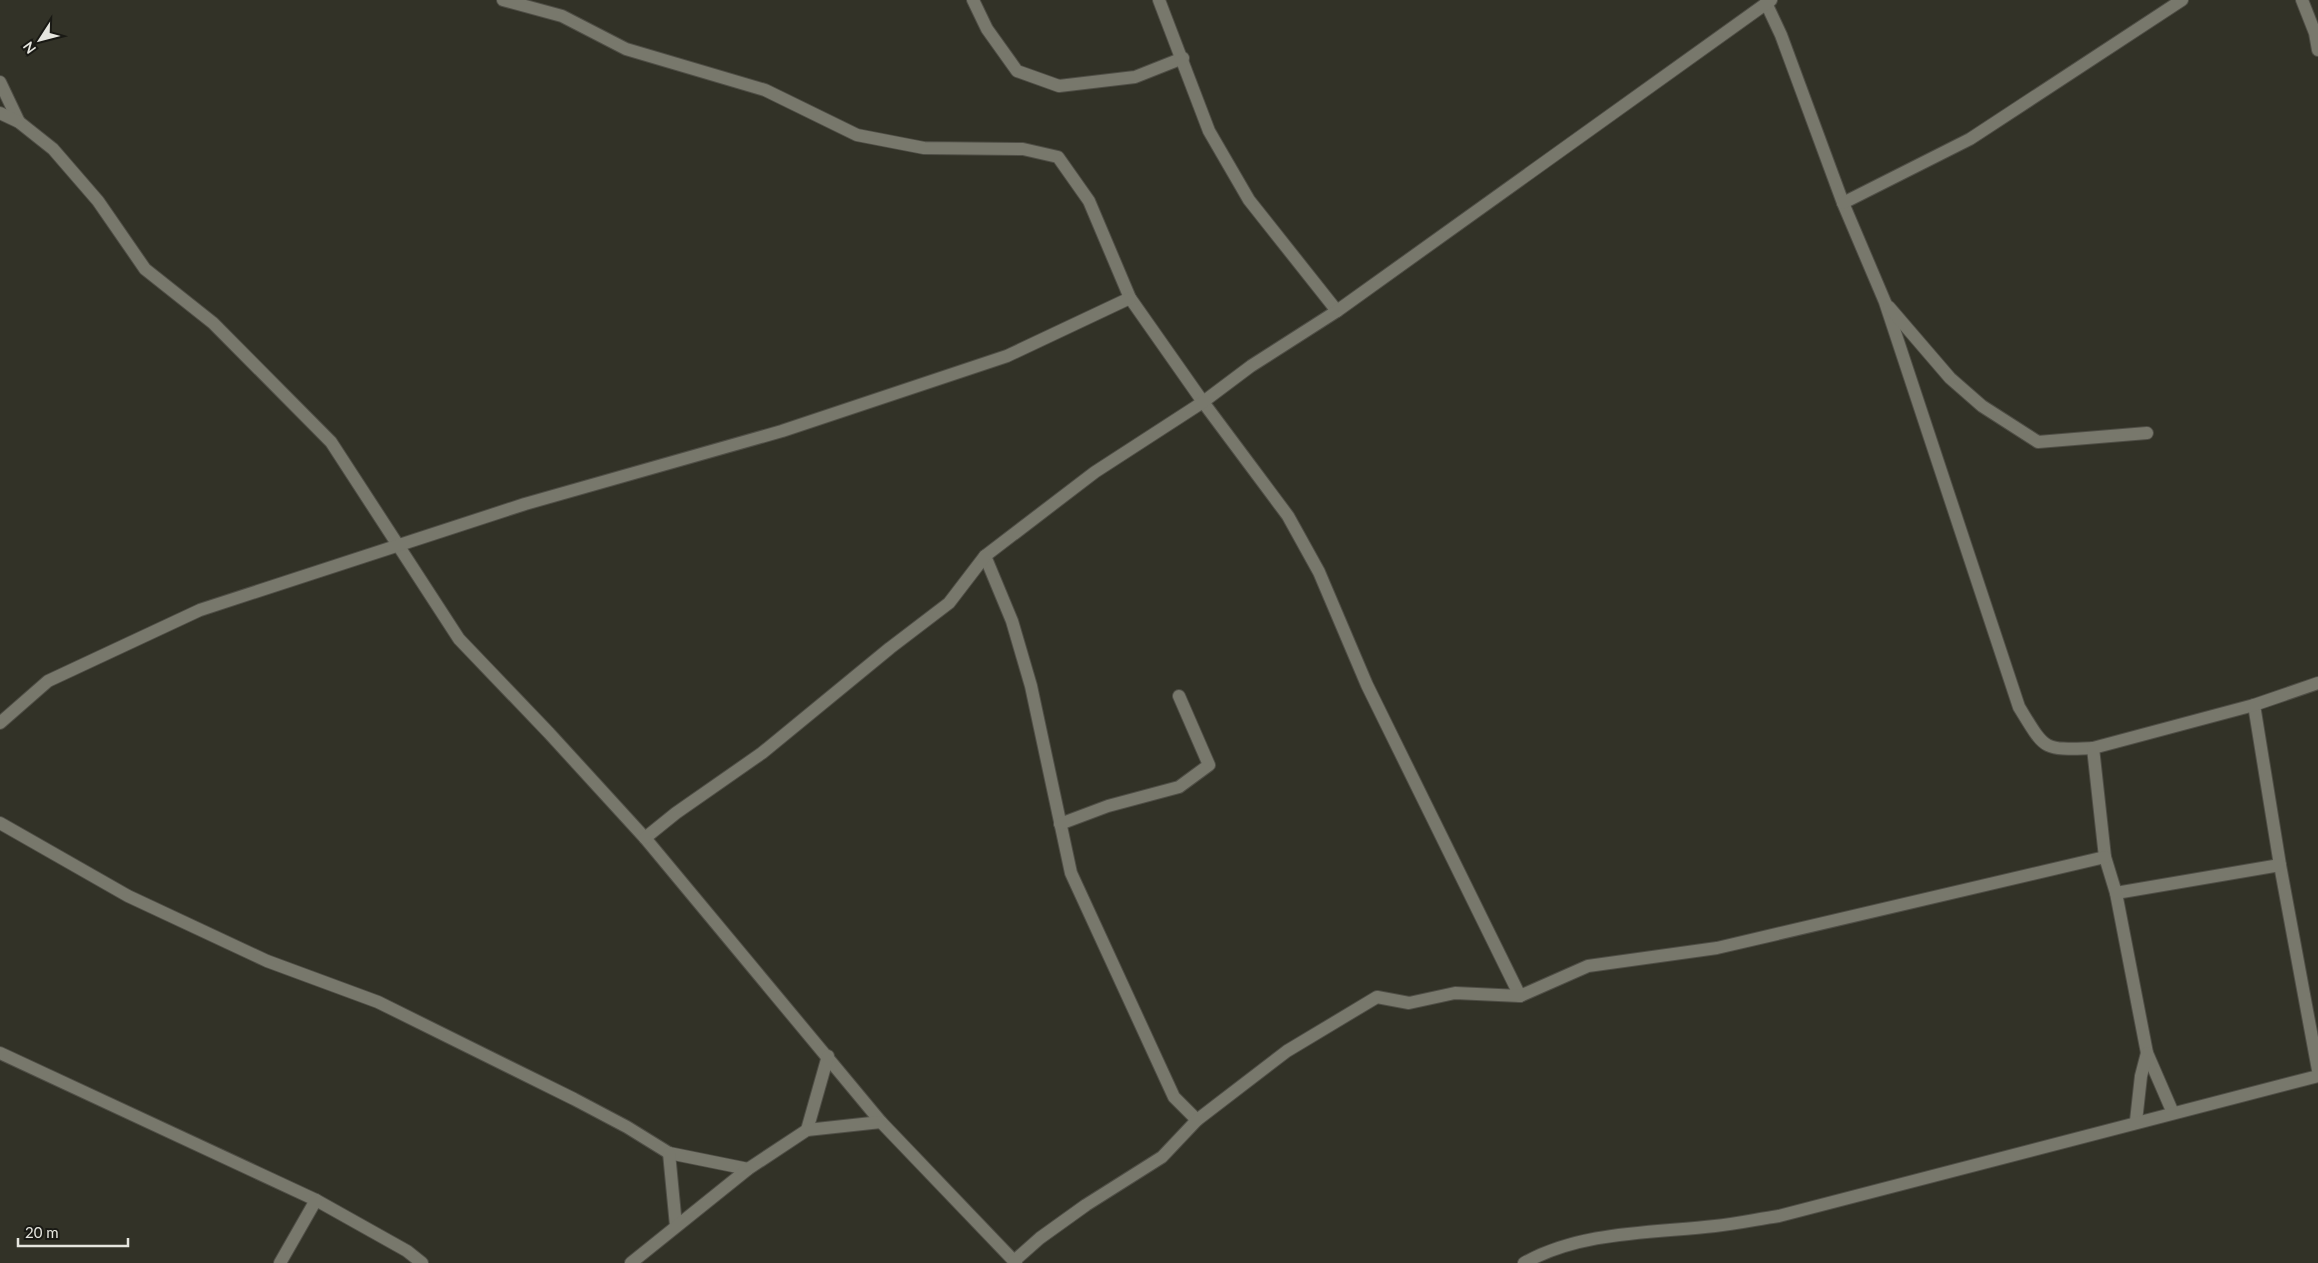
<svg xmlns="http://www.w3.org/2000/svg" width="2318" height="1263" font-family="Lato,sans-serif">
<rect width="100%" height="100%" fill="#323227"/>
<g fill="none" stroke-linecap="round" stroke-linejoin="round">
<g stroke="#4f4e46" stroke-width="14">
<g id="minor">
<path d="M 503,0 L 562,16 L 626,49 L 765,90 L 857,135 L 924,148 L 1023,149 L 1058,157 L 1089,201 L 1130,298 L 1203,402 L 1288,516 L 1319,572 L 1367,685 L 1520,996"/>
<path d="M 973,0 L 987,29 L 1017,71 L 1059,86 L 1135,77 L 1183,58"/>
<path d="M 1159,0 L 1209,131 L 1249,200 L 1337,311"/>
<path d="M 2302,0 L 2315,33 L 2318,50"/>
<path d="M 1766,3 L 1781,35 L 1843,203 L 1885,302 L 2019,707 C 2046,751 2042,750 2093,748"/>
<path d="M 0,82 L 19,122"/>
<path d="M 0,113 L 19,122 L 53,149 L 98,201 L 145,269 L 213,323 L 331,442 L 459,639 L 549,733 L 645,838 L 881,1122 L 1016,1263"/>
<path d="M 1843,203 L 1970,139 L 2182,0"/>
<path d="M 1889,307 L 1950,378 L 1982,406 L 2038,442 L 2147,433"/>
<path d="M 985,556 L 1012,621 L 1031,686 L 1071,873 L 1174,1097 L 1197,1120"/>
<path d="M 2254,705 L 2280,865 L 2318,1070"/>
<path d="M 0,723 L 48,681 L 200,610 L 525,504 L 782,431 L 1007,356 L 1130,298"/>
<path d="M 0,823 L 128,896 L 267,961 L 378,1002 L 574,1099 L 627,1127 L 669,1153 L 748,1169"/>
<path d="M 1060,824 L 1108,806 L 1179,787 L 1209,765 L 1179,696"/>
<path d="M 645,838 L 676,813 L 762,753 L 890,648 L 949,603 L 985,556 L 1095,472 L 1203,402 L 1251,366 L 1337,311 L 1771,0"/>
<path d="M 2116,893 L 2280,865"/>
<path d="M 0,1053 L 316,1200 L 407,1251 L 422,1263"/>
<path d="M 2173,1113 L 2147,1053 L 2116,893 L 2105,857 L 2093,748 L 2254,705 L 2318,683"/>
<path d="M 2136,1121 L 2141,1076 L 2147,1053"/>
<path d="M 807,1130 L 828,1056"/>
<path d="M 669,1153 L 676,1226"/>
<path d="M 1014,1261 L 1040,1238 L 1086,1205 L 1162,1157 L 1197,1120 L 1287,1051 L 1377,997 L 1409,1003 L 1455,993 L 1520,996 L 1588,966 L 1717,948 L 2105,857"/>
<path d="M 280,1263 L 316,1200"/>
<path d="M 631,1263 L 748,1169 L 807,1130 L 881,1122"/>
<path d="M 1524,1263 C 1581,1231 1652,1233 1715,1226 C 1736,1224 1758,1219 1779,1216 L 2318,1076"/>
</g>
</g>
<use href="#minor" stroke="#78786c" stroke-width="12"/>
</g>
<g transform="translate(40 40) rotate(234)" stroke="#191914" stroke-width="4" paint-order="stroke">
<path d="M0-4L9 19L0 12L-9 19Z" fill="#e6e6df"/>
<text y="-8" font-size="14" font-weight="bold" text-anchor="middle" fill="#e6e6df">N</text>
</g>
<path d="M18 1238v8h110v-8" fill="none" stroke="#e6e6df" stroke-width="2.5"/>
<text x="25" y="1238" font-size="15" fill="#e6e6df" stroke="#191914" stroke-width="4" paint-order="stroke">20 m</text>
</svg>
